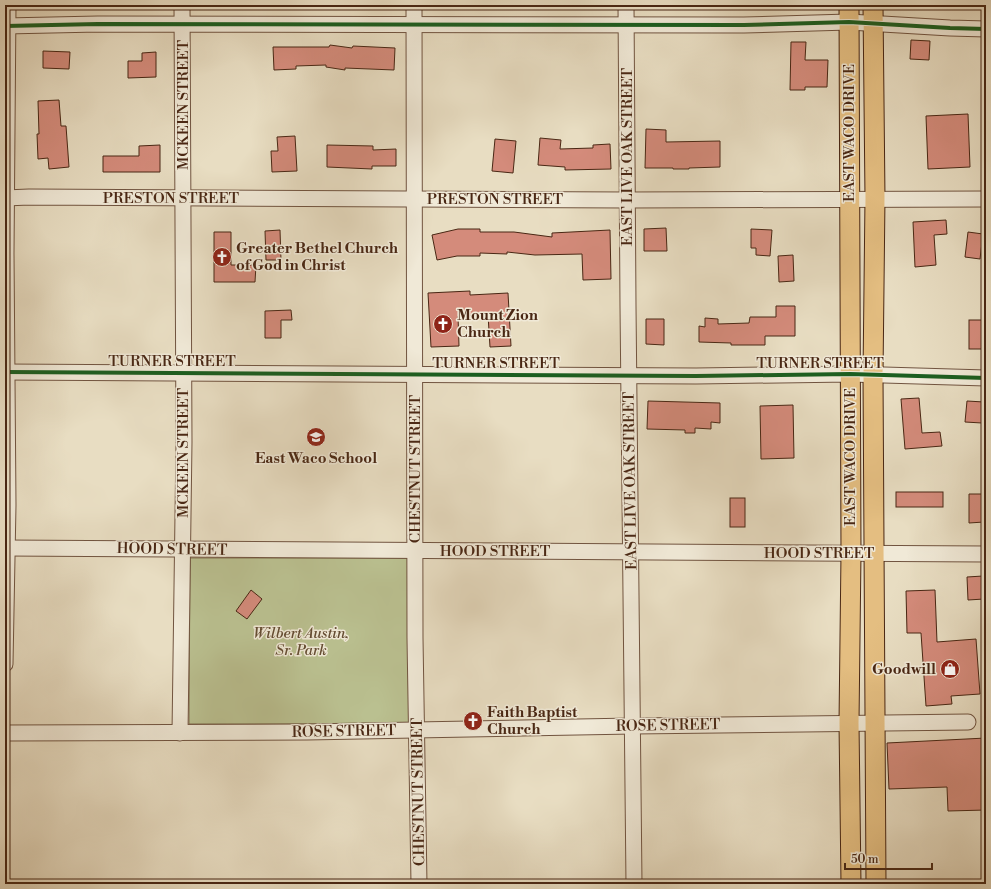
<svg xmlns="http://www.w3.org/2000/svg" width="991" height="889" font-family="'Libre Bodoni',serif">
<rect width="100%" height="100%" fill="#e8ddc2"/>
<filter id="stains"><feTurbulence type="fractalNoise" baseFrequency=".005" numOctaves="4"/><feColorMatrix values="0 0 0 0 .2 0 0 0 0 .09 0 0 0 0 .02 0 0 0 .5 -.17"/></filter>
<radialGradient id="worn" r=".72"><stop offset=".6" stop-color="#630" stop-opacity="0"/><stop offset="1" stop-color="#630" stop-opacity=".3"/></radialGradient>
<path fill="#bac090" stroke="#827452" d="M 190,558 L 413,558 L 412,724 L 189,724 Z"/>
<g fill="#d48b7b" stroke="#492714">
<path d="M 911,40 L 930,41 L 929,60 L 910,59 Z"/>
<path d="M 791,42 L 806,42 L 805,60 L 828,60 L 827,87 L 805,87 L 805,90 L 790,90 Z"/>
<path d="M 330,45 L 352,48 L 353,46 L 395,48 L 394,70 L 345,68 L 345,70 L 326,67 L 326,65 L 296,66 L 296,69 L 274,70 L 273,47 L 329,47 Z"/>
<path d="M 43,51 L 70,52 L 69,69 L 43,68 Z"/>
<path d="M 156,52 L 156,77 L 128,78 L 128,61 L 142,61 L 142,53 Z"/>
<path d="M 59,100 L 61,126 L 66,126 L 69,167 L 49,169 L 48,158 L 38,159 L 37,134 L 39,134 L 38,101 Z"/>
<path d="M 968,114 L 970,167 L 928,169 L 926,116 Z"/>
<path d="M 646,129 L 666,130 L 666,142 L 720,141 L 720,167 L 689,168 L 689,169 L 673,169 L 673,168 L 645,168 Z"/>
<path d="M 295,136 L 297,171 L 272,172 L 271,151 L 278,151 L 277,137 Z"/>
<path d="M 540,138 L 561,140 L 560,149 L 593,148 L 593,145 L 610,144 L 611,169 L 565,170 L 565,167 L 538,165 Z"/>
<path d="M 495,139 L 516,141 L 513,173 L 492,171 Z"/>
<path d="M 160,145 L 160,172 L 103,172 L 103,156 L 139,156 L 139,146 Z"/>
<path d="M 327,145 L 373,146 L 373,150 L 396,149 L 396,166 L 372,166 L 372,169 L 327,167 Z"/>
<path d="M 946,220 L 947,234 L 934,235 L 936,265 L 915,267 L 913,222 Z"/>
<path d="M 666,228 L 667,251 L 644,251 L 644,229 Z"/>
<path d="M 458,229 L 480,229 L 480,232 L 514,232 L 552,237 L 552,233 L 610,230 L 611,279 L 583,280 L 582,254 L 535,255 L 507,252 L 507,254 L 480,253 L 480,256 L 457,256 L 437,260 L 432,235 Z"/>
<path d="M 751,229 L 772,230 L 770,256 L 756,255 L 756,248 L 751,248 Z"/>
<path d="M 280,230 L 281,260 L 266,260 L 265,231 Z"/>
<path d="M 214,232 L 231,232 L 231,265 L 256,265 L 255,282 L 214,282 Z"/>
<path d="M 968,232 L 983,234 L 980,259 L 965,257 Z"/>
<path d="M 793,255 L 794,281 L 779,282 L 778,256 Z"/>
<path d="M 470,291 L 470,295 L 508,293 L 511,346 L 490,347 L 488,315 L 458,316 L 459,346 L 431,347 L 428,293 Z"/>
<path d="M 776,306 L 795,306 L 795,336 L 765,336 L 765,345 L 731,345 L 731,343 L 699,342 L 699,326 L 705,327 L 705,318 L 718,319 L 718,324 L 749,323 L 750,317 L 776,317 Z"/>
<path d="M 291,310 L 292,320 L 281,320 L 281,338 L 265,338 L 265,311 Z"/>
<path d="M 646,319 L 664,319 L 664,345 L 646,344 Z"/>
<rect x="969" y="320" width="14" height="29"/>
<path d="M 919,398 L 922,433 L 940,432 L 942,446 L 905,449 L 901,399 Z"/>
<path d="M 648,401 L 720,403 L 720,423 L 711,422 L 711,429 L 695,428 L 695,433 L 685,433 L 685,430 L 647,429 Z"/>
<path d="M 967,401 L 984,402 L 982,423 L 965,422 Z"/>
<path d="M 793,405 L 794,458 L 761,459 L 760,406 Z"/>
<rect x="896" y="492" width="47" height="15"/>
<path d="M 969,494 L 984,494 L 984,522 L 969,523 Z"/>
<rect x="730" y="498" width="15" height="29"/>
<path d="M 983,576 L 984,599 L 968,600 L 967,577 Z"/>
<path d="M 251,590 L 262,599 L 247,619 L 236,611 Z"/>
<path d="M 935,590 L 937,642 L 976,639 L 980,694 L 951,696 L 952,704 L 926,706 L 921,633 L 907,633 L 906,591 Z"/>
<path d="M 986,738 L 986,810 L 948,811 L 947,787 L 889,789 L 887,743 Z"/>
</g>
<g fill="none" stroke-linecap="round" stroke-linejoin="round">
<g stroke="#715440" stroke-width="17">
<g id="minor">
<path d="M 414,5 L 415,638 L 419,884"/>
<path d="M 626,5 L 628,306 L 634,884"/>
<path d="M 5,26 L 98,24 L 744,25 L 849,22 L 950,28 L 986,29"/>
<path d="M 5,198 L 29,197 L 628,200 L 986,199"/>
<path d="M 5,372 L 696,376 L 850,374 L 986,378"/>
<path d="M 5,548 L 986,554"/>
<path d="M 5,664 L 8,505 L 6,253 L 8,5"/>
<path d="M 5,733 L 307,732 L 633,726 L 968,722"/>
<path d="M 180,733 L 184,442 L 182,5"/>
</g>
</g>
<g stroke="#492714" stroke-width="21">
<g id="major">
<path d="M 849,5 L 851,553 L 849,723 L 851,884"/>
<path d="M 873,5 L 875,198 L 873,375 L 876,884"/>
</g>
</g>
<use href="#minor" stroke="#f0e9d7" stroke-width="15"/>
<use href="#major" stroke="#e4be81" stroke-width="19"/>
<g stroke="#f0e9d7" stroke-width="6">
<g id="cycleway">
<path d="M 5,26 L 98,24 L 744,25 L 849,22 L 950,28 L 986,29"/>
<path d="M 5,372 L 696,376 L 850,374 L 986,378"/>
</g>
</g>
<use href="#cycleway" stroke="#1b5e20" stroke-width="4"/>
</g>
<defs>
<g id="church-disc" transform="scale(1)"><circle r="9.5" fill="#8f2418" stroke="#f0e9d7"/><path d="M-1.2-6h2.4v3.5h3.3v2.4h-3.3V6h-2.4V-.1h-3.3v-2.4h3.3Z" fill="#fff"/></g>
<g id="school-disc" transform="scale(1)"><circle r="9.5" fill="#8f2418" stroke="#f0e9d7"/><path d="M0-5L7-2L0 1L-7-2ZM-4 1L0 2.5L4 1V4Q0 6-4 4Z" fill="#fff"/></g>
<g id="shop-disc" transform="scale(1)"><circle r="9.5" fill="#8f2418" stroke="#f0e9d7"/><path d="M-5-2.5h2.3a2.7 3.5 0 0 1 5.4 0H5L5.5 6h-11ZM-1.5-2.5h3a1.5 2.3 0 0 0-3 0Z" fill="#fff"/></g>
</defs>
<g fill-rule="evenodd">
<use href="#church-disc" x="222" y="257"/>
<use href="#church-disc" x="443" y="324"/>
<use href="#school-disc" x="316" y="437"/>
<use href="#shop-disc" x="950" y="669"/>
<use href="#church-disc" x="473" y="721"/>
</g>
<g text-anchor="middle" stroke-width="3" stroke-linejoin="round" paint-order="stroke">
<g font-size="15" fill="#492714" stroke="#f0e9d7">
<text transform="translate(183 105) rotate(-90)" y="5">MCKEEN STREET</text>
<text transform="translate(849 133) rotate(-90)" y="5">EAST WACO DRIVE</text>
<text transform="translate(627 157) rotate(-90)" y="5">EAST LIVE OAK STREET</text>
<text x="171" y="203">PRESTON STREET</text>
<text x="495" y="204">PRESTON STREET</text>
<text x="172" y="366">TURNER STREET</text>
<text x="496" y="368">TURNER STREET</text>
<text x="820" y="368">TURNER STREET</text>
<text transform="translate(183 453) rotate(-90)" y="5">MCKEEN STREET</text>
<text transform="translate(850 457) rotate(-90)" y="5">EAST WACO DRIVE</text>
<text transform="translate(415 469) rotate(-90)" y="5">CHESTNUT STREET</text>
<text transform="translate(630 481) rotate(-91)" y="5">EAST LIVE OAK STREET</text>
<text transform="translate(172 549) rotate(1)" y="5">HOOD STREET</text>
<text x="495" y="556">HOOD STREET</text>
<text x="819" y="558">HOOD STREET</text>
<text transform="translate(668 725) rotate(-1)" y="5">ROSE STREET</text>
<text transform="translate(344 731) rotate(-1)" y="5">ROSE STREET</text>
<text transform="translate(418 792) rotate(-91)" y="5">CHESTNUT STREET</text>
</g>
<g font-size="15" font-weight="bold" fill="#492714" stroke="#f0e9d7" text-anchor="start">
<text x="236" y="253">Greater Bethel Church<tspan x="236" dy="17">of God in Christ</tspan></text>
<text x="457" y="320">Mount Zion<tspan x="457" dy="17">Church</tspan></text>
<text x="316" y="463" text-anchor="middle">East Waco School</text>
<text x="936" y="674" text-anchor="end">Goodwill</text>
<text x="487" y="717">Faith Baptist<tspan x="487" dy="17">Church</tspan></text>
</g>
<g font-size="15" font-style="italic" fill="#654d33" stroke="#f0e9d7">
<text x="301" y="638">Wilbert Austin,<tspan x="301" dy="17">Sr. Park</tspan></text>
</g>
</g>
<rect width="991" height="889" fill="none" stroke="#e8ddc2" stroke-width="20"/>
<rect x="6" y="6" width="979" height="877" fill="none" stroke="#492714" stroke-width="2"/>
<rect x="10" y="10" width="971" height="869" fill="none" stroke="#492714"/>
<path d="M845 863v6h87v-6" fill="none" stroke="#492714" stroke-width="2"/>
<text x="851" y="863" font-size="12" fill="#492714" stroke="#f0e9d7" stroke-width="3" paint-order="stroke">50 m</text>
<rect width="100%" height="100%" filter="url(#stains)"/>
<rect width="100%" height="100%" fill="url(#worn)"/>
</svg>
